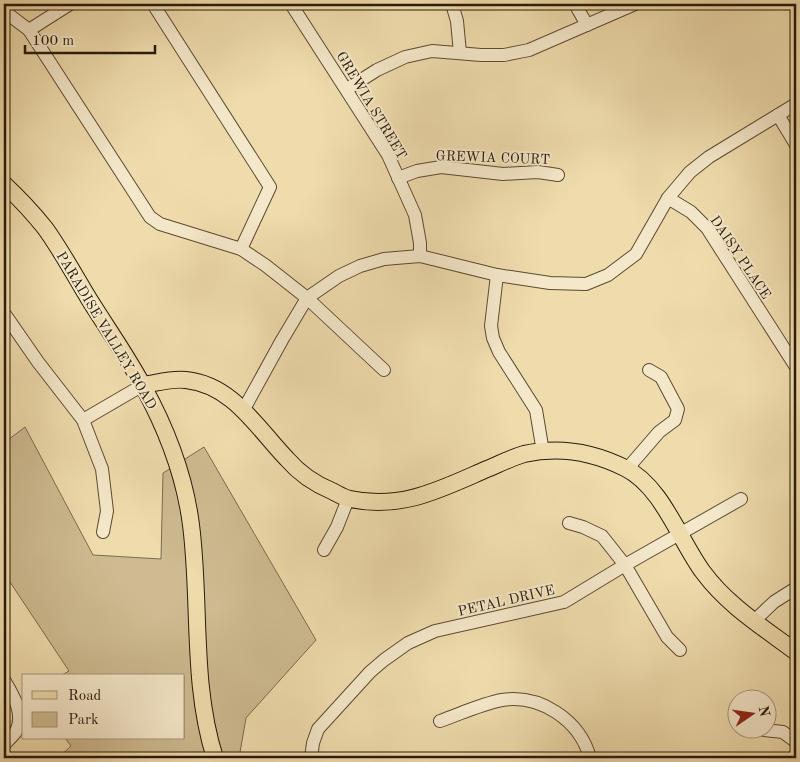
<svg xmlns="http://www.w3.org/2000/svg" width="800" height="762" font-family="'Old Standard TT',serif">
<rect width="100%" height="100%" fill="#efdcad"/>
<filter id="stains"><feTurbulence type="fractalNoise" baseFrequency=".004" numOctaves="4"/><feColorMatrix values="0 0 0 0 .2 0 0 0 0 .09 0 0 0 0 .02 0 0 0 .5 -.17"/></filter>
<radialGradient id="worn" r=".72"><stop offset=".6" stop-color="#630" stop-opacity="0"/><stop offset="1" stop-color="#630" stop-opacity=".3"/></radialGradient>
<path fill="#cebb91" stroke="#7c6a4d" d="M 25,427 L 93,555 L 161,559 L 163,473 L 204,447 L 316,640 L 246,718 L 239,758 L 58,758 L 71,746 L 65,738 L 184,738 L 184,676 L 60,676 L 69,671 L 4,573 L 4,443 Z"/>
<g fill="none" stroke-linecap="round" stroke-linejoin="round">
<g stroke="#5b4a32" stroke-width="14">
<g id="minor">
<path d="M 153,4 L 270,187 L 241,249"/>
<path d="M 291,4 L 388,155 L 415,215 L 420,243 L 420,256"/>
<path d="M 452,4 L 457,21 L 460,53"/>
<path d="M 575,4 L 587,25"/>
<path d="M 4,11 L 29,30 L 150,217 L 160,224 L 241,249 L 265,265 L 307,298 L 384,370"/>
<path d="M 29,30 L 70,4"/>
<path d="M 347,89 L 377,70 L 405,57 L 432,51 L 481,55 L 504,55 L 529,50 L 635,4"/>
<path d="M 778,115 L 796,145"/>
<path d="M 398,178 L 417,171 L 441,167 L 503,174 L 538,172 L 558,175"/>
<path d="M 668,198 L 691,212 L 707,228 L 796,367"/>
<path d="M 497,275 L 491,326 L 493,338 L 499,352 L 536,410 L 543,452"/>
<path d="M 4,313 L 38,362 L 83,420 L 102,469 L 107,511 L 103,532"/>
<path d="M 244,409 L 282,340 L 307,298 L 339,276 L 360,266 L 384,259 L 420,256 L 497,275 L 550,283 L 586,284 L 608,275 L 636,254 L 668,198 L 690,172 L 709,157 L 796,104"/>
<path d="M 83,420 L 143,385"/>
<path d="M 627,469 L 659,432 L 675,420 L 678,409 L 661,377 L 649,370"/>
<path d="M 569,523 L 583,527 L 602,536 L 625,565 L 667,637 L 680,650"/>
<path d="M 324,550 L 337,527 L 348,499"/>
<path d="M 754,621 L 774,602 L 796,588"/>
<path d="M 4,680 C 13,695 26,715 15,733 C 12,737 7,741 4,745"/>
<path d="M 440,721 C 460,714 481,704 502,700 C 540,694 580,720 590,758"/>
<path d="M 764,730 L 783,732 L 796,742"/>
<path d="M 311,758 L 313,743 L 318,729 L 370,672 L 384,660 L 408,643 L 435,631 L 564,602 L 625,565 L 741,499"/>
</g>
</g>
<g stroke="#2a1a09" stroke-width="18">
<g id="major">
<path d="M 4,184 C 18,197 33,213 45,228 C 61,250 75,276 89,299 C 107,328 127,356 143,386 C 166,428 185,477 191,525 C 201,602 191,683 215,758"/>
<path d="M 143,385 C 157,383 172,378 186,380 C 233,385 257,428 287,459 C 299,473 315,484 332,491 C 338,494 344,498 350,499 C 402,510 441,489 487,469 C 499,464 511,458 524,454 C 559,446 593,452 625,468 C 662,486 680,541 703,572 C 727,605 764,628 796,652"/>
</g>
</g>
<use href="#minor" stroke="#f5e8ca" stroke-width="12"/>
<use href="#major" stroke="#efdcad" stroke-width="16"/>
</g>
<g text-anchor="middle" stroke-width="4" stroke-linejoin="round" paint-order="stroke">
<g font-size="14" fill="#2a1a09" stroke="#f5e8ca">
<text transform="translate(372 105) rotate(59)" y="5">GREWIA STREET</text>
<text transform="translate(493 157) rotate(2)" y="5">GREWIA COURT</text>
<text transform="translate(741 257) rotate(56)" y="5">DAISY PLACE</text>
<text transform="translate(107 330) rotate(59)" y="5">PARADISE VALLEY ROAD</text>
<text transform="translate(506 600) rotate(-13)" y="5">PETAL DRIVE</text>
</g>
</g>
<rect width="800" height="762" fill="none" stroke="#efdcad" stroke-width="20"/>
<rect x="5" y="5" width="790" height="752" fill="none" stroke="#2a1a09" stroke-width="2.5"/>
<rect x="10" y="10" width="780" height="742" fill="none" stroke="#2a1a09"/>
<rect x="22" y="674" width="162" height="65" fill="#f5e8ca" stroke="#a4967d"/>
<rect x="32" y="691" width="25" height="8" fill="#efdcad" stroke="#a4967d"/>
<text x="68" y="700" font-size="15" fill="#2a1a09">Road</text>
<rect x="32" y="712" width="25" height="15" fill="#cebb91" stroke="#a4967d"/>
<text x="68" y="724" font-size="15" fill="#2a1a09">Park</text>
<g transform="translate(752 714) rotate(77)"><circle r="24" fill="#f5e8ca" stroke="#a4967d"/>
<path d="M0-4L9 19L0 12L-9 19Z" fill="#8f2418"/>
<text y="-8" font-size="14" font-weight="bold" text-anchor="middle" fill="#2a1a09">N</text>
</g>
<path d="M25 45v8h130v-8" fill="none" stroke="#2a1a09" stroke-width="2.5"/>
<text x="32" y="45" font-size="15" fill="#2a1a09" stroke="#f5e8ca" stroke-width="4" paint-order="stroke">100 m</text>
<rect width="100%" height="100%" filter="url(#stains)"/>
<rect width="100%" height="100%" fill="url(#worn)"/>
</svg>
